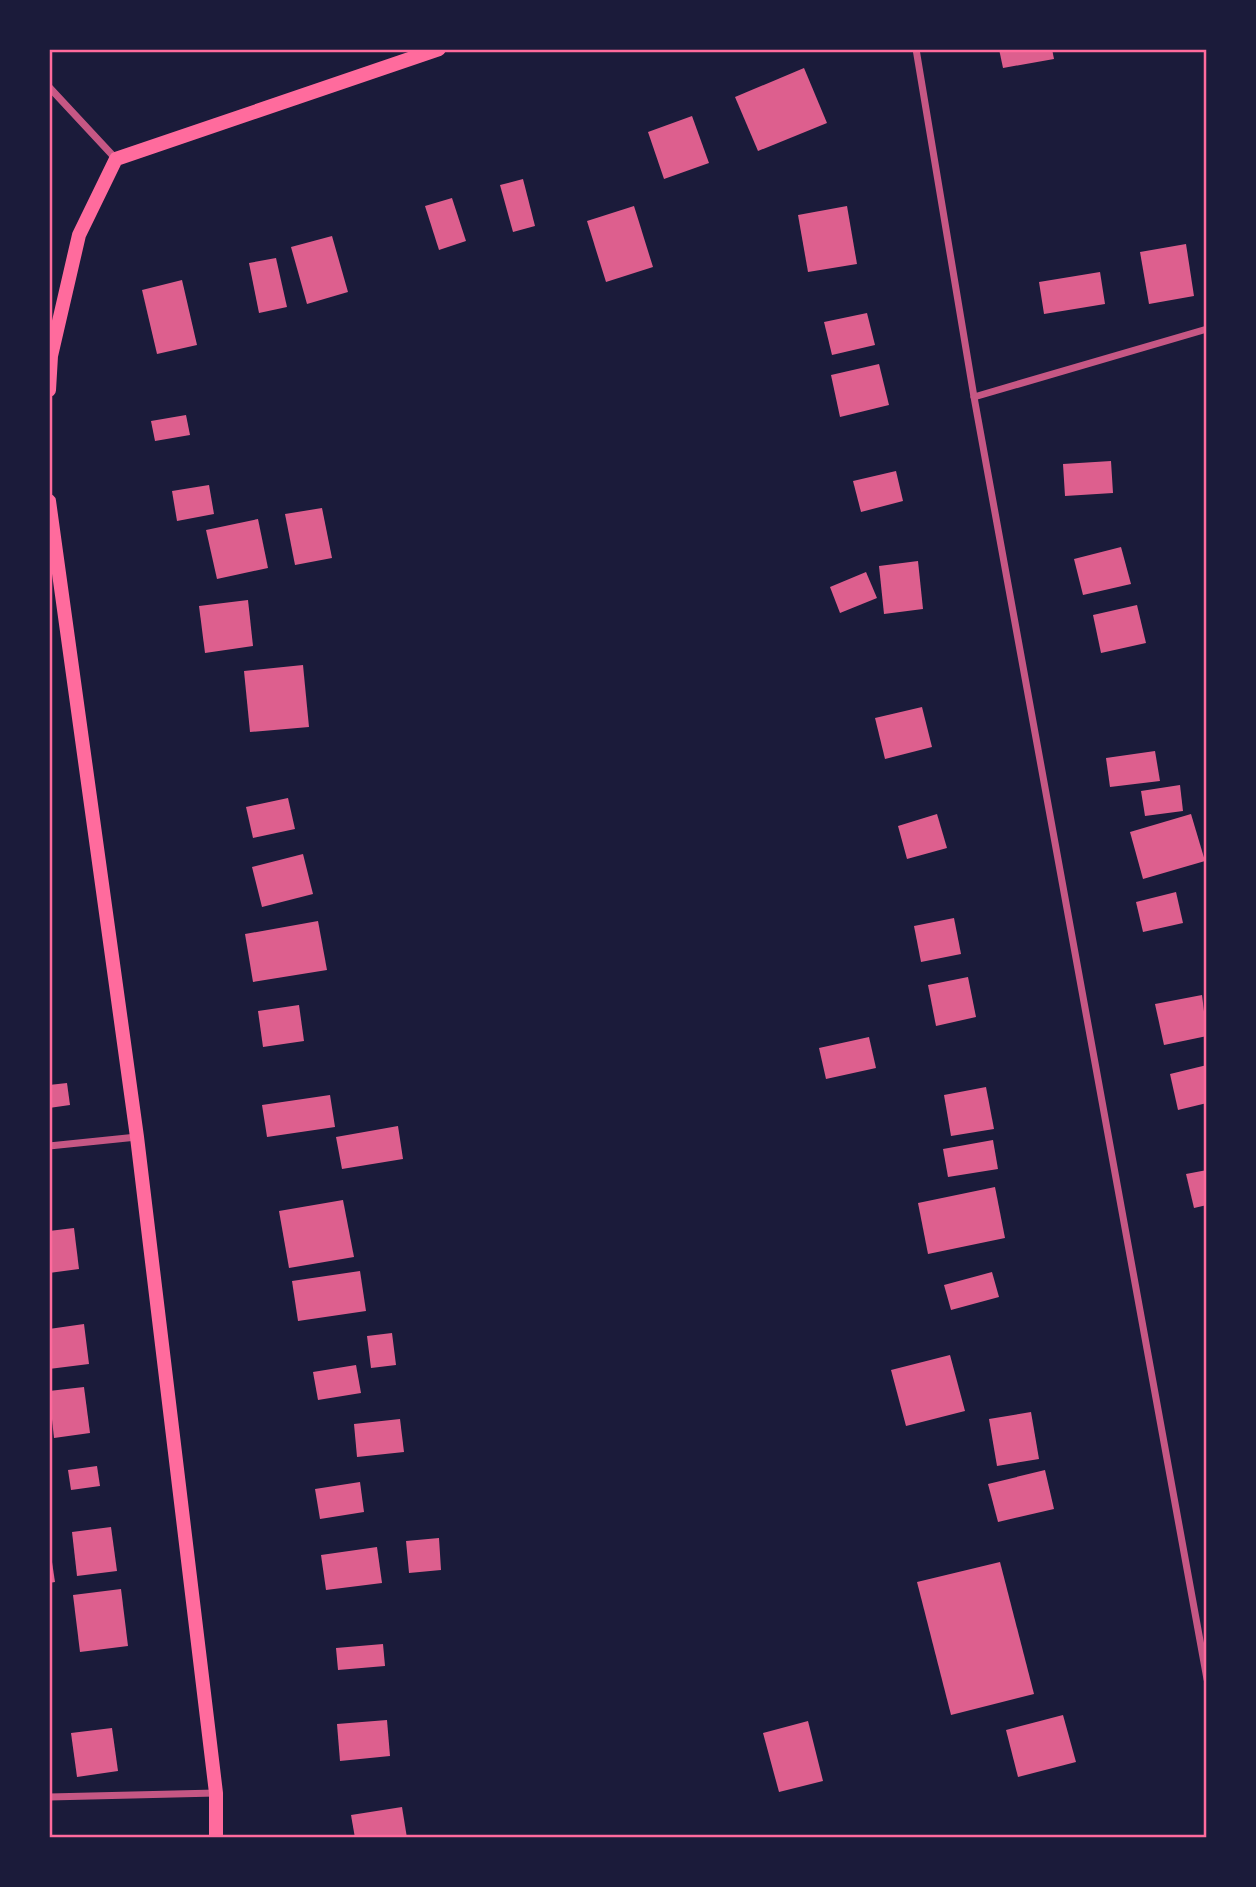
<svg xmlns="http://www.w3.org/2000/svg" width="1256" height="1887" font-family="Mulish,sans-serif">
<rect width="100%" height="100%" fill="#1b1b3a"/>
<g fill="#dd5f8e">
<path d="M 999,49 L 1052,49 L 1054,59 L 1003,68 Z"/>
<path d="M 804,68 L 827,123 L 758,151 L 735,97 Z"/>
<path d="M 692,116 L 709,163 L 664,179 L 648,132 Z"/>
<path d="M 523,179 L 535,226 L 513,232 L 500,185 Z"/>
<path d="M 452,198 L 466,241 L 439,250 L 425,206 Z"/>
<path d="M 634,206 L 653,267 L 606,282 L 587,221 Z"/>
<path d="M 847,206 L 857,264 L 808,272 L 798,215 Z"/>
<path d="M 332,236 L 348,292 L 307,304 L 291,247 Z"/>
<path d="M 1186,244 L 1194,296 L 1149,304 L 1140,252 Z"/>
<path d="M 276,258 L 287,307 L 259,313 L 249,263 Z"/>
<path d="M 1100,272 L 1105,304 L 1044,314 L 1039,282 Z"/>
<path d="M 182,280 L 197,345 L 157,354 L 142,290 Z"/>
<path d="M 867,313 L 875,345 L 832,355 L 824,322 Z"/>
<path d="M 879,364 L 889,405 L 840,417 L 831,375 Z"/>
<path d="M 186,415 L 190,435 L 155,441 L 151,421 Z"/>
<path d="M 1111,461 L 1113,493 L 1065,496 L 1063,464 Z"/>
<path d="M 896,471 L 903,501 L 861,512 L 853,481 Z"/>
<path d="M 209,485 L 214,514 L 177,521 L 172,491 Z"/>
<path d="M 322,508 L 332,558 L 295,565 L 285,514 Z"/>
<path d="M 258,519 L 268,568 L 217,579 L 206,530 Z"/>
<path d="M 1121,547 L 1131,584 L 1083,595 L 1074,559 Z"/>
<path d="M 918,561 L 923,609 L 884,614 L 879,566 Z"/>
<path d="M 866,572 L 877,598 L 840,613 L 830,587 Z"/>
<path d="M 248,600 L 253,646 L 205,653 L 199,606 Z"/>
<path d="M 1137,605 L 1146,643 L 1101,653 L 1093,615 Z"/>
<path d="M 303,665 L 309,727 L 250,732 L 244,671 Z"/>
<path d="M 922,707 L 932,747 L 885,759 L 875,718 Z"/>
<path d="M 1155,751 L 1160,781 L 1110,787 L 1106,758 Z"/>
<path d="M 1180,785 L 1183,811 L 1145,816 L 1141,791 Z"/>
<path d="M 288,798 L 295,829 L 253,838 L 246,807 Z"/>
<path d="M 937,814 L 947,848 L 907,859 L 898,826 Z"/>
<path d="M 1191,814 L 1205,861 L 1143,879 L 1130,832 Z"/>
<path d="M 303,854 L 313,894 L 262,907 L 252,867 Z"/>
<path d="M 1176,892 L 1183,923 L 1143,932 L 1136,902 Z"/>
<path d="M 954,918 L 961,954 L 921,962 L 914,926 Z"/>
<path d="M 318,921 L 327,970 L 253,982 L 245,934 Z"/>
<path d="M 968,977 L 976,1017 L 936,1026 L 928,985 Z"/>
<path d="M 1202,995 L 1207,1036 L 1164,1045 L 1155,1004 Z"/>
<path d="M 299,1005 L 304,1041 L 263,1047 L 258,1011 Z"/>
<path d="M 869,1037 L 876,1068 L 826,1079 L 819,1048 Z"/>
<path d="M 1207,1065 L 1207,1103 L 1178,1110 L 1170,1074 Z"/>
<path d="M 67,1083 L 70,1105 L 49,1108 L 49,1085 Z"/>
<path d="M 986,1087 L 994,1129 L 951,1136 L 944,1095 Z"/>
<path d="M 330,1095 L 335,1127 L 267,1137 L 262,1105 Z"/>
<path d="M 398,1126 L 403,1159 L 342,1169 L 336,1137 Z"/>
<path d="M 993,1140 L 998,1169 L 948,1177 L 943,1149 Z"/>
<path d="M 1207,1170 L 1207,1205 L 1194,1208 L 1186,1174 Z"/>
<path d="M 995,1187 L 1005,1238 L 928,1254 L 918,1203 Z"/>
<path d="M 343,1200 L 354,1257 L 289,1268 L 279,1211 Z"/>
<path d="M 74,1228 L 79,1269 L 49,1273 L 49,1231 Z"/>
<path d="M 360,1271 L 366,1311 L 298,1321 L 292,1281 Z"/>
<path d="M 992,1272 L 999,1297 L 951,1310 L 944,1285 Z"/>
<path d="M 84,1324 L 89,1364 L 49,1369 L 49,1329 Z"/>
<path d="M 392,1333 L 396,1365 L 371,1368 L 367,1336 Z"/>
<path d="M 950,1355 L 965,1411 L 906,1426 L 891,1370 Z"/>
<path d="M 356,1365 L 361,1393 L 318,1400 L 313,1372 Z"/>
<path d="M 84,1387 L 90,1433 L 54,1438 L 49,1391 Z"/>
<path d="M 1031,1412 L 1039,1459 L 997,1466 L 989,1419 Z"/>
<path d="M 400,1419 L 404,1452 L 357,1457 L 354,1424 Z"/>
<path d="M 97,1466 L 100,1486 L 71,1490 L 68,1470 Z"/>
<path d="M 1045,1470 L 1054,1509 L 998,1522 L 988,1484 Z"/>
<path d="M 360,1482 L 364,1512 L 320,1519 L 315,1489 Z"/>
<path d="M 111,1527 L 117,1571 L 77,1576 L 72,1532 Z"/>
<path d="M 439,1538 L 441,1570 L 409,1573 L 406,1541 Z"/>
<path d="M 377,1547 L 382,1583 L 326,1590 L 321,1555 Z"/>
<path d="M 49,1562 L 52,1562 L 55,1582 L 49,1583 Z"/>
<path d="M 1000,1562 L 1034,1694 L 951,1715 L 917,1582 Z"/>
<path d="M 121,1589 L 128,1646 L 80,1652 L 73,1595 Z"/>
<path d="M 383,1644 L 385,1666 L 338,1670 L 336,1648 Z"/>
<path d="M 1063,1715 L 1076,1762 L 1018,1777 L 1006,1730 Z"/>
<path d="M 387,1720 L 390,1756 L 340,1761 L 337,1724 Z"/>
<path d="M 808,1721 L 823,1781 L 779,1792 L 763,1733 Z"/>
<path d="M 112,1728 L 118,1771 L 77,1777 L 71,1733 Z"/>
<path d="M 402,1807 L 407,1838 L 355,1838 L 351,1815 Z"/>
</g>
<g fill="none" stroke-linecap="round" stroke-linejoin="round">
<g stroke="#c65784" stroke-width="7">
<path d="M 916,49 L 974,397 L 1207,1679"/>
<path d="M 49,87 L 116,159"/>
<path d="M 974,397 L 1207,329"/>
<path d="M 49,1146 L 137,1137"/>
<path d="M 49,1797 L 216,1793"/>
</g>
<g stroke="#ff6b9d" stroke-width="14">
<path d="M 49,390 L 51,356 L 79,235 L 116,159 L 439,49"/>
<path d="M 49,501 L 137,1137 L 216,1793 L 216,1838"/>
</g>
</g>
<rect width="1256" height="1887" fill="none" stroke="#1b1b3a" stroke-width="102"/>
<rect x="51" y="51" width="1154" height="1785" fill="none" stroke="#ff6b9d" stroke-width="2.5"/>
</svg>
